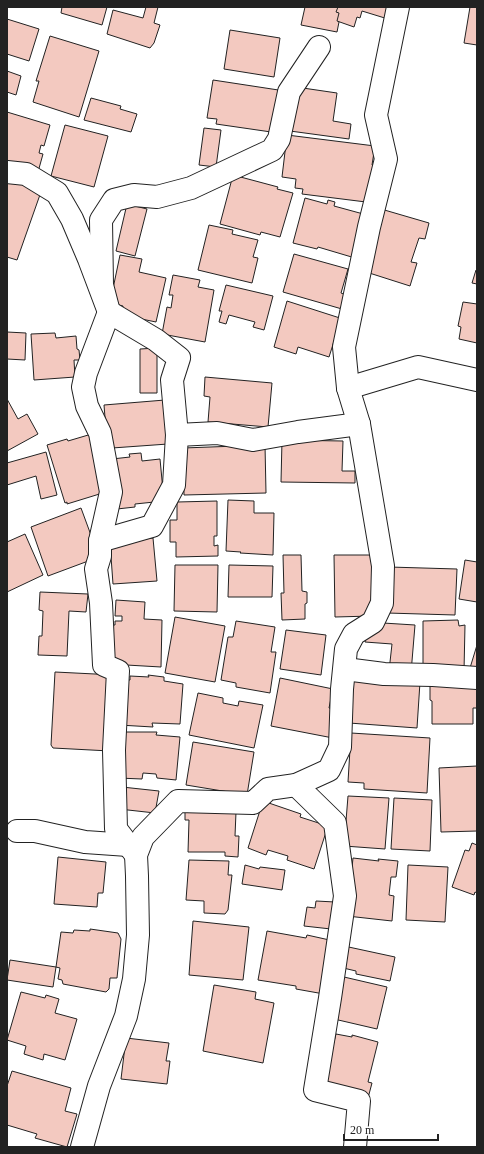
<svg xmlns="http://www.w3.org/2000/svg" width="484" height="1154" font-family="'Times New Roman',serif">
<rect width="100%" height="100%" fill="#fff"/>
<g fill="#f3c9c0" stroke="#222">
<path d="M 62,7 L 107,7 L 102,25 L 61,13 Z"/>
<path d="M 146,7 L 158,7 L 154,23 L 160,25 L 154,43 L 150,48 L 107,34 L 113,10 L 143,18 Z"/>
<path d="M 305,7 L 342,7 L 337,32 L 301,25 Z"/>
<path d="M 338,7 L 391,7 L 388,19 L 362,11 L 360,18 L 357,17 L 354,27 L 337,21 L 339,13 L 336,12 Z"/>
<path d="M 470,7 L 477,7 L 477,45 L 464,43 Z"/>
<path d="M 7,19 L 39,29 L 29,61 L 7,54 Z"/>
<path d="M 230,30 L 280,38 L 274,77 L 224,69 Z"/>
<path d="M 50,36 L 99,51 L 79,117 L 33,102 L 39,81 L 36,81 Z"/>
<path d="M 7,71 L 21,76 L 16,95 L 7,92 Z"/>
<path d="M 213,80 L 285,91 L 278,133 L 216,124 L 217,119 L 207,118 Z"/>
<path d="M 296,87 L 337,93 L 333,121 L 351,124 L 349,139 L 290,131 Z"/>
<path d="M 91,98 L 121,106 L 120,109 L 137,114 L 131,132 L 84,120 Z"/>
<path d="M 7,112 L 50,125 L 44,146 L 41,145 L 39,153 L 43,154 L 38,172 L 7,163 Z"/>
<path d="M 65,125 L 108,136 L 94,187 L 51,176 Z"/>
<path d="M 204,128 L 221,130 L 216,167 L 199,165 Z"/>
<path d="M 287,135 L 375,146 L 372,165 L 379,166 L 374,203 L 302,194 L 303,189 L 295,188 L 296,179 L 282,177 Z"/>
<path d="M 233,175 L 278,187 L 277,189 L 293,193 L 280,237 L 261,232 L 260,235 L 220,224 Z"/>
<path d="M 7,178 L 42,189 L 17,260 L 7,257 Z"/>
<path d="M 305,198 L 327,204 L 328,200 L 335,202 L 334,206 L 367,215 L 355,258 L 318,247 L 317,249 L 293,243 Z"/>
<path d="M 127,204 L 147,209 L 135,256 L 116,251 Z"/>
<path d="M 381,209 L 429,223 L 425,239 L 419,238 L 411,262 L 417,263 L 410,286 L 363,271 Z"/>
<path d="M 209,225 L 233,230 L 232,234 L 258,240 L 253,257 L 258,258 L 252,283 L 198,270 Z"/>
<path d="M 294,254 L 348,269 L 341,293 L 346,295 L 342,309 L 283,292 Z"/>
<path d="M 120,255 L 142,259 L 139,272 L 166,278 L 156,322 L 122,315 L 123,306 L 110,303 Z"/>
<path d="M 476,270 L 477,271 L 477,284 L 472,283 Z"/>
<path d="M 173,275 L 200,280 L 198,287 L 214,290 L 205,342 L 162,334 L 167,307 L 171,308 L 173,295 L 169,295 Z"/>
<path d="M 226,285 L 273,296 L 264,330 L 253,327 L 255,322 L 229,315 L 226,324 L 219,322 L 222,311 L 219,311 Z"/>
<path d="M 287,301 L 343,319 L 336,335 L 329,357 L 298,347 L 296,354 L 274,347 Z"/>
<path d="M 463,302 L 477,304 L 477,343 L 459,339 L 461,327 L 458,326 Z"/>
<path d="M 7,332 L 26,333 L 25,360 L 7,359 Z"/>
<path d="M 55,333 L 56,338 L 76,336 L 77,349 L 79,350 L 80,360 L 74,360 L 75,377 L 34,380 L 31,334 Z"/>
<path d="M 157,348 L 157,393 L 140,393 L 140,349 Z"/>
<path d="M 205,377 L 272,383 L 268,427 L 208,422 L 210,397 L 204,396 Z"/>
<path d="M 7,399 L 18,419 L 27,414 L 38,434 L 7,451 Z"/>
<path d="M 165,400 L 168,444 L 112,448 L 107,442 L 104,405 Z"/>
<path d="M 95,433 L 106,492 L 67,504 L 67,502 L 65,503 L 47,445 L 67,439 L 68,441 Z"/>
<path d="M 282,440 L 343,441 L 342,471 L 355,471 L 355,483 L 281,482 Z"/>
<path d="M 265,445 L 266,493 L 184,495 L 183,448 Z"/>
<path d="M 46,452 L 57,495 L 41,499 L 36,476 L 7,485 L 7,463 Z"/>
<path d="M 141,453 L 142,461 L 160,459 L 164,501 L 135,504 L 135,507 L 117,509 L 112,459 L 130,457 L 129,454 Z"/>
<path d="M 228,500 L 254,501 L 254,513 L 274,513 L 273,555 L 240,553 L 241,552 L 226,551 Z"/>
<path d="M 217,501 L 217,536 L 214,536 L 214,546 L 218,545 L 218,556 L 176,557 L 176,542 L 170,542 L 170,520 L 177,520 L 177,502 Z"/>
<path d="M 81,508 L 99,557 L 48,576 L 31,527 Z"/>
<path d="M 25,534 L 43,575 L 7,592 L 7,542 Z"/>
<path d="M 153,538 L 157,581 L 113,584 L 110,543 Z"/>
<path d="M 283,555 L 301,555 L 302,591 L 307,592 L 307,603 L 305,604 L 305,619 L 282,620 L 281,593 L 284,593 Z"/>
<path d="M 334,555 L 377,555 L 372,616 L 335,617 Z"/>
<path d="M 465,560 L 477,562 L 477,602 L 459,599 Z"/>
<path d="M 175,565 L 218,565 L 217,612 L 174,611 Z"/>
<path d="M 229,565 L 273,566 L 272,597 L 228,597 Z"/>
<path d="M 389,567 L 457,569 L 455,615 L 387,613 Z"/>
<path d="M 40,592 L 88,594 L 86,612 L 69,611 L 67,656 L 38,655 L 39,636 L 42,636 L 43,611 L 39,610 Z"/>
<path d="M 116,600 L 145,602 L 144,619 L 162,620 L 161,667 L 109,664 L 112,625 L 115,625 L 115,621 L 122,621 L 122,616 L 115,616 Z"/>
<path d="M 175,617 L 225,626 L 215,682 L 165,673 Z"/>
<path d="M 458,620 L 459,626 L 465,625 L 464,671 L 423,671 L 423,621 Z"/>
<path d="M 236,621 L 275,627 L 271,652 L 276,652 L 270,693 L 236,687 L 236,683 L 221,680 L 228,637 L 233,637 Z"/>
<path d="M 383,623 L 415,625 L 411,673 L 389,671 L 392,644 L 365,642 L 367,628 L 382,629 Z"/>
<path d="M 286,630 L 326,635 L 321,675 L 280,669 Z"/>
<path d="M 477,645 L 477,671 L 470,668 Z"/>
<path d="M 55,672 L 115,675 L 110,751 L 53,748 L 51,745 Z"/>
<path d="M 148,675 L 164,677 L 164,681 L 183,684 L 180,724 L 152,723 L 153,727 L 119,725 L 121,680 L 130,680 L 130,676 L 149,677 Z"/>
<path d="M 353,677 L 420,682 L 417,728 L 349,723 Z"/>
<path d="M 280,678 L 333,689 L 329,708 L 339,711 L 333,738 L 271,726 Z"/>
<path d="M 430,679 L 477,680 L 477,708 L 473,708 L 473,724 L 432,724 L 432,701 L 430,700 Z"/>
<path d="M 198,693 L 223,698 L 223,703 L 238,706 L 239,701 L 263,705 L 254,748 L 189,735 Z"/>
<path d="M 118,732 L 157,732 L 156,735 L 180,737 L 176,780 L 157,778 L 156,774 L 143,773 L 142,779 L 118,778 Z"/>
<path d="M 351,733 L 430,738 L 427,793 L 364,789 L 364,783 L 348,782 Z"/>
<path d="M 193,742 L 254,752 L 247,795 L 186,785 Z"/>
<path d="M 477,766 L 477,831 L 441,832 L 439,768 Z"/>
<path d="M 122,787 L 159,791 L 155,813 L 119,809 Z"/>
<path d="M 348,796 L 389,798 L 385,849 L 344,846 Z"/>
<path d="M 394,798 L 432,800 L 430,851 L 391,849 Z"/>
<path d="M 263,801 L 301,814 L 300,817 L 328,826 L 314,869 L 287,860 L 288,856 L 268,850 L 266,855 L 248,848 Z"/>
<path d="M 185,811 L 236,812 L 235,836 L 239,836 L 238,857 L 225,856 L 225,852 L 188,852 L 189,820 L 185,820 Z"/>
<path d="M 472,843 L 477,845 L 477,893 L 475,892 L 474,895 L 452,887 L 465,850 L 469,851 Z"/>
<path d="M 58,857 L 106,862 L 103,893 L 98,893 L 97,907 L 54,904 Z"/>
<path d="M 353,858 L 379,861 L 378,859 L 398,861 L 396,877 L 391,877 L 389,895 L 394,896 L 392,921 L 347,916 Z"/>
<path d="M 189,860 L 229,861 L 228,875 L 232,875 L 228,910 L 225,914 L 204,913 L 204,901 L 186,900 Z"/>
<path d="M 245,865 L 259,869 L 260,867 L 285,870 L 282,890 L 242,884 Z"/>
<path d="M 408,865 L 448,867 L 445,922 L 406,920 Z"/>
<path d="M 316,901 L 335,902 L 331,929 L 304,926 L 307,907 L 315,908 Z"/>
<path d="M 193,921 L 249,927 L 243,980 L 189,975 Z"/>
<path d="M 90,929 L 118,933 L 121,939 L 117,978 L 110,978 L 109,989 L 106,992 L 63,984 L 62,980 L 58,979 L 60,968 L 56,967 L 61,932 L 73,933 L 74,930 L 90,931 Z"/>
<path d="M 267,931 L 306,938 L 307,935 L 334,941 L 324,994 L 296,989 L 296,986 L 258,980 Z"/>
<path d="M 344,946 L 395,957 L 390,981 L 356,974 L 356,971 L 339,967 Z"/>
<path d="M 10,960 L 56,967 L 53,987 L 7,980 Z"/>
<path d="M 344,977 L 387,987 L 377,1029 L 334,1019 Z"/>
<path d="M 214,985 L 256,992 L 255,999 L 274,1003 L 263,1063 L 203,1051 Z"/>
<path d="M 21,992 L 45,998 L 46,995 L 59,999 L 55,1013 L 77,1019 L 65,1060 L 44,1054 L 43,1060 L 24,1054 L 26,1046 L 7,1040 Z"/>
<path d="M 336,1034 L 352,1037 L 352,1035 L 378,1042 L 368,1082 L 372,1083 L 368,1098 L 319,1085 L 329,1061 Z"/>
<path d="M 126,1038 L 169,1043 L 166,1061 L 170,1061 L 167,1084 L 121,1079 Z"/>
<path d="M 12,1071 L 71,1088 L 65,1111 L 77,1114 L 67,1147 L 35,1138 L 37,1134 L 7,1125 L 7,1086 Z"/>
</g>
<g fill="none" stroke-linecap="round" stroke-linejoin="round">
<g stroke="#222" stroke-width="24">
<g id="minor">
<path d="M 7,172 L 26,174 L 57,193 L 72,219 L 89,259 L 109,312 L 156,340 L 179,358 L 172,380 L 177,435 L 174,485 L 152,526 L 100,541"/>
<path d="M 348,388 L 418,367 L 477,380"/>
<path d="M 177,435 L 217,433 L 253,440 L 298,432 L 359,424"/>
<path d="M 345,669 L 384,674 L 433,675 L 477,678"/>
<path d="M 296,785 L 335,823 L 345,896 L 330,998 L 315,1090 L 359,1101 L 355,1147"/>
<path d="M 17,831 L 35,831 L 85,842 L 128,845"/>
<path d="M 136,855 L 116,829 L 114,750 L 118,671 L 104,665 L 101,603 L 96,569 L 100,556 L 100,541 L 111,492 L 100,433 L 87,406 L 83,387 L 86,373 L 109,312 L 102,285 L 101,220 L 114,200 L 134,195 L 157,197 L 191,188 L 272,150 L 279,139 L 289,92 L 319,47"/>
<path d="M 82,1147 L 99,1086 L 126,1016 L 134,979 L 138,935 L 137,876 L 136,855 L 143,837 L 178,801 L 253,803 L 268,789 L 296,785 L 329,770 L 340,747 L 342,689 L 346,649 L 354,634 L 373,622 L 382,603 L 383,566 L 359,424 L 348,388 L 344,347 L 369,227 L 386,159 L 376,115 L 398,7"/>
</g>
</g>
<use href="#minor" stroke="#fff" stroke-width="22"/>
</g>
<rect width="484" height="1154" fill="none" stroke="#222222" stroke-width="16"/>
<path d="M344 1134v6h94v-6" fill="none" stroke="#222222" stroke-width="2"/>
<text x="350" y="1134" font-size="12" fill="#222222" stroke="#ffffff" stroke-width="3" paint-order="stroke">20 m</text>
</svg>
